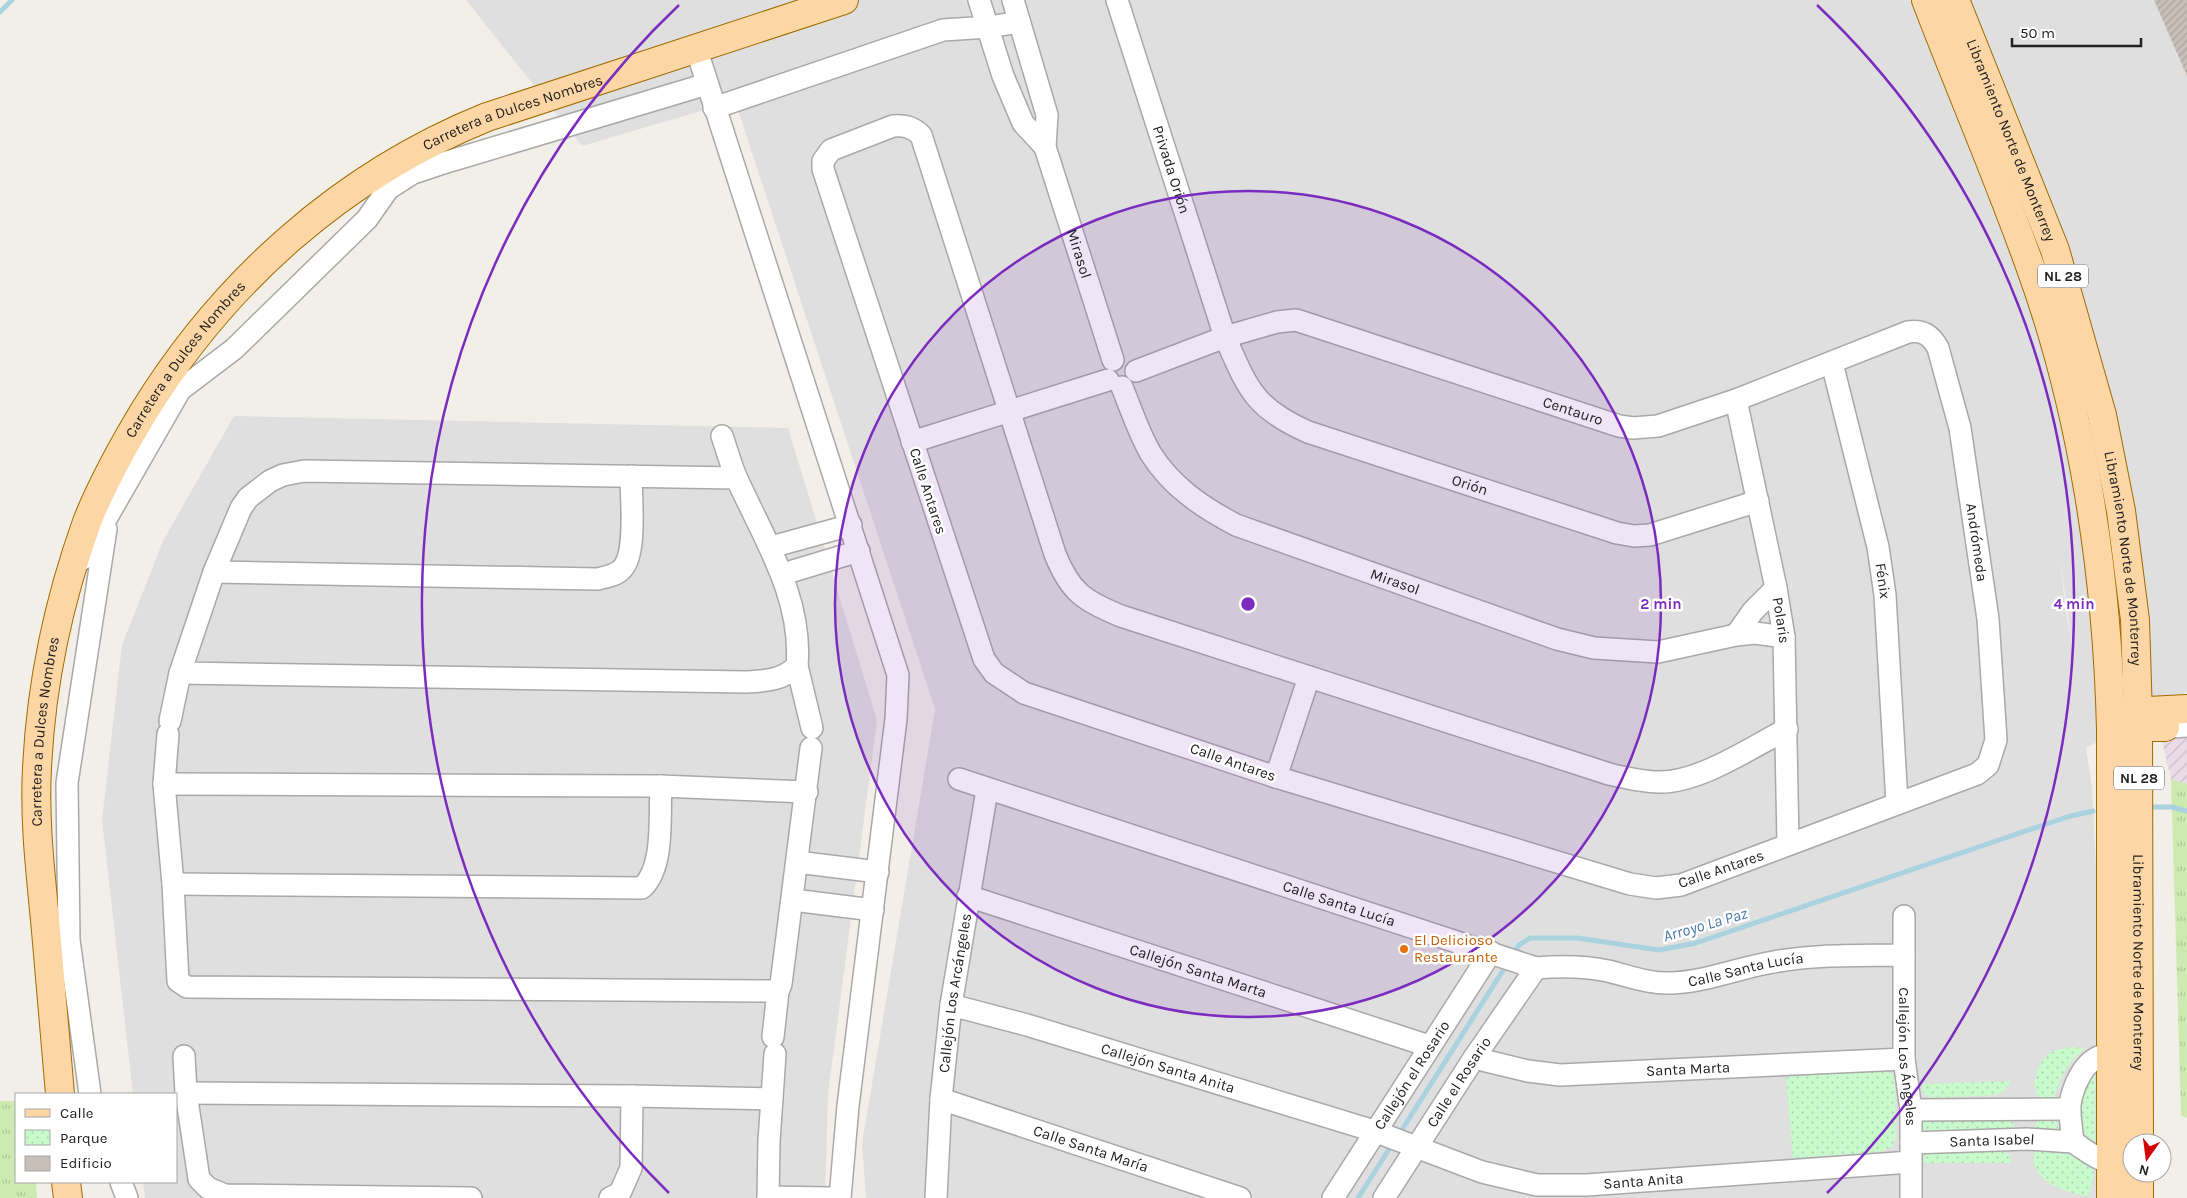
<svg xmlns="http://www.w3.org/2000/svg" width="2187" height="1198" font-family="Karla,sans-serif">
<defs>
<pattern id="industrial-furrows" width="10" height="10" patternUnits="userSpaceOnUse" patternTransform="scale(1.25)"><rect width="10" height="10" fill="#ebdbe8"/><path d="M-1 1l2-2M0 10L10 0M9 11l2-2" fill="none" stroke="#c9bcc7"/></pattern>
<pattern id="grass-tufts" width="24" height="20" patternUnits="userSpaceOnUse" patternTransform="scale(1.25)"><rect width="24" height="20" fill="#cdebb0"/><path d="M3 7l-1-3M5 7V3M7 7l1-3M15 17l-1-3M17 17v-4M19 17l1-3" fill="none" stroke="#b0c997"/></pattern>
<pattern id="park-dots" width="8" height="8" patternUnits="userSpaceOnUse" patternTransform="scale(1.25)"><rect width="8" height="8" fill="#c8facc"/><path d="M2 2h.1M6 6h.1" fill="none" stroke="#acd6af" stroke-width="1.8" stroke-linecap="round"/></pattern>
<pattern id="building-hatch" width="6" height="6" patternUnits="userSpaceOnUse" patternTransform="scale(1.25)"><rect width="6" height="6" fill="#c7bfb8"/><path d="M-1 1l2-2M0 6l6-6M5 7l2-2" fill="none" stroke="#aba49e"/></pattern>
</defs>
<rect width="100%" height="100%" fill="#f2efe9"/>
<g fill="#e0dfdf" fill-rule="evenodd">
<path d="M 466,0 L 2187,0 L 2187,692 L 2086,748 L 2092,787 L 2113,1198 L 866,1198 L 862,1144 L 935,709 L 735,101 L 582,146 ZM 2060,557 L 2060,558 L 2074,658 L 2065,605 Z"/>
<path d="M 234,416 L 788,428 L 877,720 L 828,1094 L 825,1198 L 145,1198 L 143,1182 L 176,1182 L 176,1094 L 133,1094 L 102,820 L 122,645 L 163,541 Z"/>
</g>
<path fill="url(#industrial-furrows)" d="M 2158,725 L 2187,736 L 2187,784 L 2171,779 Z"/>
<g fill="url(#grass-tufts)">
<path d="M 2171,779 L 2187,784 L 2187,1118 L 2181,1115 Z"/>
<path d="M 0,1101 L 16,1101 L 16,1182 L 36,1182 L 37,1198 L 0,1198 Z"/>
</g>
<g fill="url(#park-dots)">
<path d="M 2074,1047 L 2085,1049 C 2064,1066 2062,1076 2053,1100 L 2041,1100 C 2028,1088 2037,1063 2050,1053 C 2056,1049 2066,1048 2074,1047 Z"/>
<path d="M 2095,1068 L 2095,1142 C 2074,1129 2079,1111 2078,1090 Z"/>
<path d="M 1885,1070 L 1894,1076 L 1895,1082 L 1896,1138 L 1892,1147 L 1880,1152 L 1793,1158 L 1786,1077 Z"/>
<path d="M 2012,1081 L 2004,1091 L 1996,1095 L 1932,1098 L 1923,1093 L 1922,1084 Z"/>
<path d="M 2009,1120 L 2014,1123 L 2014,1129 L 1920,1131 L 1921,1122 Z"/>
<path d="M 2038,1120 L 2056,1121 L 2058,1128 L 2057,1130 L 2037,1131 L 2034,1128 Z"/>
<path d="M 2065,1146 L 2093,1165 L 2094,1176 L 2088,1197 C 2063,1191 2027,1181 2035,1150 Z"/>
<path d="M 1927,1152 L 2002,1152 L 2009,1154 L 2012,1163 L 1921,1163 Z"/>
</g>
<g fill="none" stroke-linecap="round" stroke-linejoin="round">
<g stroke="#aad3df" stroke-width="5">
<path d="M 0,12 L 12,0"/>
<path d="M 2150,807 L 2172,807 L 2187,811"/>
<path d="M 1513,954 L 1519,945 L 1530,938 L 1577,938 L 1659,950 L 1696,943 L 2067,817 L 2093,811"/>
<path d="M 1398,1136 L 1507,964"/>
<path d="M 1358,1198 L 1393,1143"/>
</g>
</g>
<path fill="url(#building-hatch)" d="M 2154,0 L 2187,0 L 2187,76 Z"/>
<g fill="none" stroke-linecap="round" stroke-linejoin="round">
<g stroke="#a9a9a9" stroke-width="24">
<g id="minor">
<path d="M 979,0 L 1003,76 L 1023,123 L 1045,147"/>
<path id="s1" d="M 1013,0 L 1047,115 L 1045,147 L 1113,360"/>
<path id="s2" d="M 1117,0 L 1225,337 C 1248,389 1254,408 1308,432 L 1617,533 L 1634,536 L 1650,535 L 1758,501"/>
<path d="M 696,48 L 898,675 L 896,719 L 848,1106 L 840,1198"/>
<path d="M 714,108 L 943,30 L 989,27 L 1019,22"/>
<path id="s3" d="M 1832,363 L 1878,547 L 1885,595 L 1897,803"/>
<path id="s4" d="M 1136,371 L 1225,337 L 1277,322 L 1296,320 L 1619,426 L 1633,428 L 1658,426 L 1736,400 L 1908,332 C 1923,330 1931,335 1938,348 L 1960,428 L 1988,619 L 1996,740 L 1988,765 L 1977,774 L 1681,885 L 1656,888 L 1630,884 L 1276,777 L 1024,693 L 994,673 L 984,659 L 823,169 L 823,161 L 831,150 L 893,126 C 905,125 912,127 921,135 L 1055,554 C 1070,592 1084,601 1121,616 L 1609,774 C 1626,778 1642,782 1659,782 C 1699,783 1752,747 1787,729"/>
<path id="s5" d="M 1122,387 C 1131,409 1139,434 1151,454 C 1172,487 1202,507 1236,525 L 1557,639 L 1594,648 L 1658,652 L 1736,635 L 1755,633 L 1784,637"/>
<path id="s6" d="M 1736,400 L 1776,588 L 1784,637 L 1788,844"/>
<path d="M 722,436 C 727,450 731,466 737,479 C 764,539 803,598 797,666 C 783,680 766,681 746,682 L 180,673 L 214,572 L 241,508 L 248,498 L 270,481 L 283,475 L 304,471 L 736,478"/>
<path d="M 912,442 L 1108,380"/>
<path d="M 771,547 L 851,525"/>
<path d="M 83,559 L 180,390 L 234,349 L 367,219 L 388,189 L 413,173 L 440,164 L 707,84"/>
<path d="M 214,572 L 597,579 C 606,577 615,576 622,569 C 637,554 631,498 631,476"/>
<path d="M 783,574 L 859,551"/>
<path d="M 1736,635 L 1753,611 L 1776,588"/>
<path d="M 797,666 L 812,728"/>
<path d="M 170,721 L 180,673"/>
<path d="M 2171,727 L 2187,726"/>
<path d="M 168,734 L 164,784 L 173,884 L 178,981 L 187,987 L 778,991 L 781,984 L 811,748"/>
<path d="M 1276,777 L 1309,677"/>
<path id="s7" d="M 959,779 L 1536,968 C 1560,966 1584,966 1608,971 C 1629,976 1649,984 1671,983 C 1704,982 1736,969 1768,963 C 1812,954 1859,956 1904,955"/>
<path d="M 164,784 L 661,786 L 807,792"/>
<path d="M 797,862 L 878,872"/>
<path d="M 173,884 L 642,888 C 665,867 659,815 661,786"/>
<path id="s8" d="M 968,896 L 1429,1046"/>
<path d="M 793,900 L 873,910"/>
<path id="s9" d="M 1904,916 L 1904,1059 L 1911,1110 L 1911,1198"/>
<path id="s10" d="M 951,1005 L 1027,1025 L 1374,1131 L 1482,1172 L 1537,1185 L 1587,1185 L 1911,1162"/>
<path d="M 773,1037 L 778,991"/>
<path d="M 184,1056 L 186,1093 L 199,1179 L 208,1188 L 225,1195 L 310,1196"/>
<path id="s11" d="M 1474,1058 L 1528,1071 L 1560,1075 L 1904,1059"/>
<path d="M 2124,1063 C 2120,1061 2114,1057 2110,1056 C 2086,1051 2069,1092 2070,1110 C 2070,1121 2072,1131 2073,1142 C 2092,1154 2111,1173 2132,1156"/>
<path d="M 186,1093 L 632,1096 L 772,1099"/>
<path d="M 90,1094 L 69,940 L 67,783 L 106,529"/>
<path id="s12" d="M 941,1099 L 1240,1198"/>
<path d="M 1911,1110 L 2069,1109"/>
<path id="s13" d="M 1911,1143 L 2027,1139 L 2073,1142"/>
<path d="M 121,1182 L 127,1198"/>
<path d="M 768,1197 L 829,1198"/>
<path d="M 310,1198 L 310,1196 L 471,1198"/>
<path d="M 610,1198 L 620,1193 L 631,1168 L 632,1096"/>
<path d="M 768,1198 L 769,1141 L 775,1054"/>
<path id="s14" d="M 936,1198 L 941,1099 L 951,1005 L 987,790"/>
<path id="s15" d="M 1333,1198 L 1491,952"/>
<path id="s16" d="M 1384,1198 L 1474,1058 L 1536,968"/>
</g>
</g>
<g stroke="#a06b00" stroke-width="30">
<g id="major">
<path d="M 1926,0 C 1960,89 1998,176 2030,266 C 2083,411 2107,574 2111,729 L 2111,1198"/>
<path id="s17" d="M 1955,0 L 2055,250 L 2102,415 L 2121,511 L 2135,620 L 2138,716 L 2139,1143"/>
<path d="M 2127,714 L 2138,727 L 2165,727"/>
<path d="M 2137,716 L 2148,711 L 2187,709"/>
<path id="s18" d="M 60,1094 C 55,1040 51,985 46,931 C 41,876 34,823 37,768 C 41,685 59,600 87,522 C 102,484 122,448 143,413 C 224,281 343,175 487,117 L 844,0"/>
<path d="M 2139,1173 L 2139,1198"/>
<path d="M 66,1182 L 68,1198"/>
</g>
</g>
<use href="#minor" stroke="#fff" stroke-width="21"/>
<use href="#major" stroke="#fcd6a4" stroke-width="28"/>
</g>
<circle cx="1248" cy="604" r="413" fill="#7b2cbf" fill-opacity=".12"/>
<g fill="none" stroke="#7b2cbf" stroke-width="2.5">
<circle cx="1248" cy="604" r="413"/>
<path d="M669 1193A826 826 0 0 1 679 5M1817 5A826 826 0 0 1 1827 1193"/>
</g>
<circle fill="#e8710a" stroke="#fff" stroke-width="2" cx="1404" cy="949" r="5"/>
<g text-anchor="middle" stroke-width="5" stroke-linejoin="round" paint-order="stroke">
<g fill="#fff" stroke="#646464" stroke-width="1">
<rect x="2038" y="264.5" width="50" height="23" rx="4"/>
<rect x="2114" y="766.5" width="50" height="23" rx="4"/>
</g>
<g font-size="14" font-weight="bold" fill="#222">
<text x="2063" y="281">NL 28</text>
<text x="2139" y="783">NL 28</text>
</g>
<g font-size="15" fill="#222" stroke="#fff">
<text dy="5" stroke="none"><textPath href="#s18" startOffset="1189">Carretera a Dulces Nombres</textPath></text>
<text dy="5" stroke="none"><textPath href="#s17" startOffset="151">Libramiento Norte de Monterrey</textPath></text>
<text dy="5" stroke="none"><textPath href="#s2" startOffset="178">Privada Orión</textPath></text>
<text dy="5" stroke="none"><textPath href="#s1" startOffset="264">Mirasol</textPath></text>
<text dy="5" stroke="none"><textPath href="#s18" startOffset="770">Carretera a Dulces Nombres</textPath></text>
<text dy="5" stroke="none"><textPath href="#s4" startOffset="460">Centauro</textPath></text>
<text dy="5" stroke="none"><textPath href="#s2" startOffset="655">Orión</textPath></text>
<text transform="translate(928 491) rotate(72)" y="5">Calle Antares</text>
<text dy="5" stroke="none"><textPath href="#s4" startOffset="1050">Andrómeda</textPath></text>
<text dy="5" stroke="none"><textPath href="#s17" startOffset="586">Libramiento Norte de Monterrey</textPath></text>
<text dy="5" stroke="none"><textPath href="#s3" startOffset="224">Fénix</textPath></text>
<text dy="5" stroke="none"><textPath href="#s5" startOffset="354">Mirasol</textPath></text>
<text dy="5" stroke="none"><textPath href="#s6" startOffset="225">Polaris</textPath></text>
<text dy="5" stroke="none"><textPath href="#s18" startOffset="364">Carretera a Dulces Nombres</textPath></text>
<text transform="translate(1233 762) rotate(19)" y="5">Calle Antares</text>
<text transform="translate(1721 869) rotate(-19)" y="5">Calle Antares</text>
<text dy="5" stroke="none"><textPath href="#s7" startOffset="400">Calle Santa Lucía</textPath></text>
<text dy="5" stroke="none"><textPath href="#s17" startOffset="991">Libramiento Norte de Monterrey</textPath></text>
<text dy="5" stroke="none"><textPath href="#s7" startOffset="820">Calle Santa Lucía</textPath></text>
<text dy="5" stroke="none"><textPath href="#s8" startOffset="242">Callejón Santa Marta</textPath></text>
<text dy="5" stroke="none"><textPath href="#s14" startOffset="206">Callejón Los Arcángeles</textPath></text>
<text dy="5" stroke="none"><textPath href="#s9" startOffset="141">Callejón Los Ángeles</textPath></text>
<text dy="5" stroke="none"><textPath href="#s10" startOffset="226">Callejón Santa Anita</textPath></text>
<text dy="5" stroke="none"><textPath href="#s11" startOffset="216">Santa Marta</textPath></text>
<text dy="5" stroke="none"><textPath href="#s15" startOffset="146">Callejón el Rosario</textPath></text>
<text dy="5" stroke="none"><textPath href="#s16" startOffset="138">Calle el Rosario</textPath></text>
<text dy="5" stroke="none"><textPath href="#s13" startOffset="81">Santa Isabel</textPath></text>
<text dy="5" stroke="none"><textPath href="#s12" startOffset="158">Calle Santa María</textPath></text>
<text dy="5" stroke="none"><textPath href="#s10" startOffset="720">Santa Anita</textPath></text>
</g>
<g font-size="15" fill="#c56008" stroke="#fff" text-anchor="start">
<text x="1414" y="945">El Delicioso<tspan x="1414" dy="17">Restaurante</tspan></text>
</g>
<g font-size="16" font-style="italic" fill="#4a7aab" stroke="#fff">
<text transform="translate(1705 924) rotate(-16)" y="6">Arroyo La Paz</text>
</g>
</g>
<circle cx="1248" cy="604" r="8" fill="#7b2cbf" stroke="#fff" stroke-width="2.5"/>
<g font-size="15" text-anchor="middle" font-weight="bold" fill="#7b2cbf" stroke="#fff" stroke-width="5" stroke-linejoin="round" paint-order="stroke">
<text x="1661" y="609">2 min</text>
<text x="2074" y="609">4 min</text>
</g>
<rect x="15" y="1093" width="162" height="90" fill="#ffffff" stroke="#a7a7a7"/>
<rect x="25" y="1109" width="25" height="8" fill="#fcd6a4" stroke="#a7a7a7"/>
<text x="60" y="1118" font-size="15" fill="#222222">Calle</text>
<rect x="25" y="1130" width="25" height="15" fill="url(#park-dots)" stroke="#a7a7a7"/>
<text x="60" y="1143" font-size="15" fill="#222222">Parque</text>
<rect x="25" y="1156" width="25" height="15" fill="#c7bfb8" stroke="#a7a7a7"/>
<text x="60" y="1168" font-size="15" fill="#222222">Edificio</text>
<g transform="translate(2147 1158) rotate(194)"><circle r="24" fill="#ffffff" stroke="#a7a7a7"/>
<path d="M0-4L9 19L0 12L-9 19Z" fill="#d40000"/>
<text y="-8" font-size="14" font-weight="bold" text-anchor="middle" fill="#222222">N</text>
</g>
<path d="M2012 38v8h129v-8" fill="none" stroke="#222222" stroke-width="2.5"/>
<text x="2020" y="38" font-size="15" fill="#222222" stroke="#ffffff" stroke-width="4" paint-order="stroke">50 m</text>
</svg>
